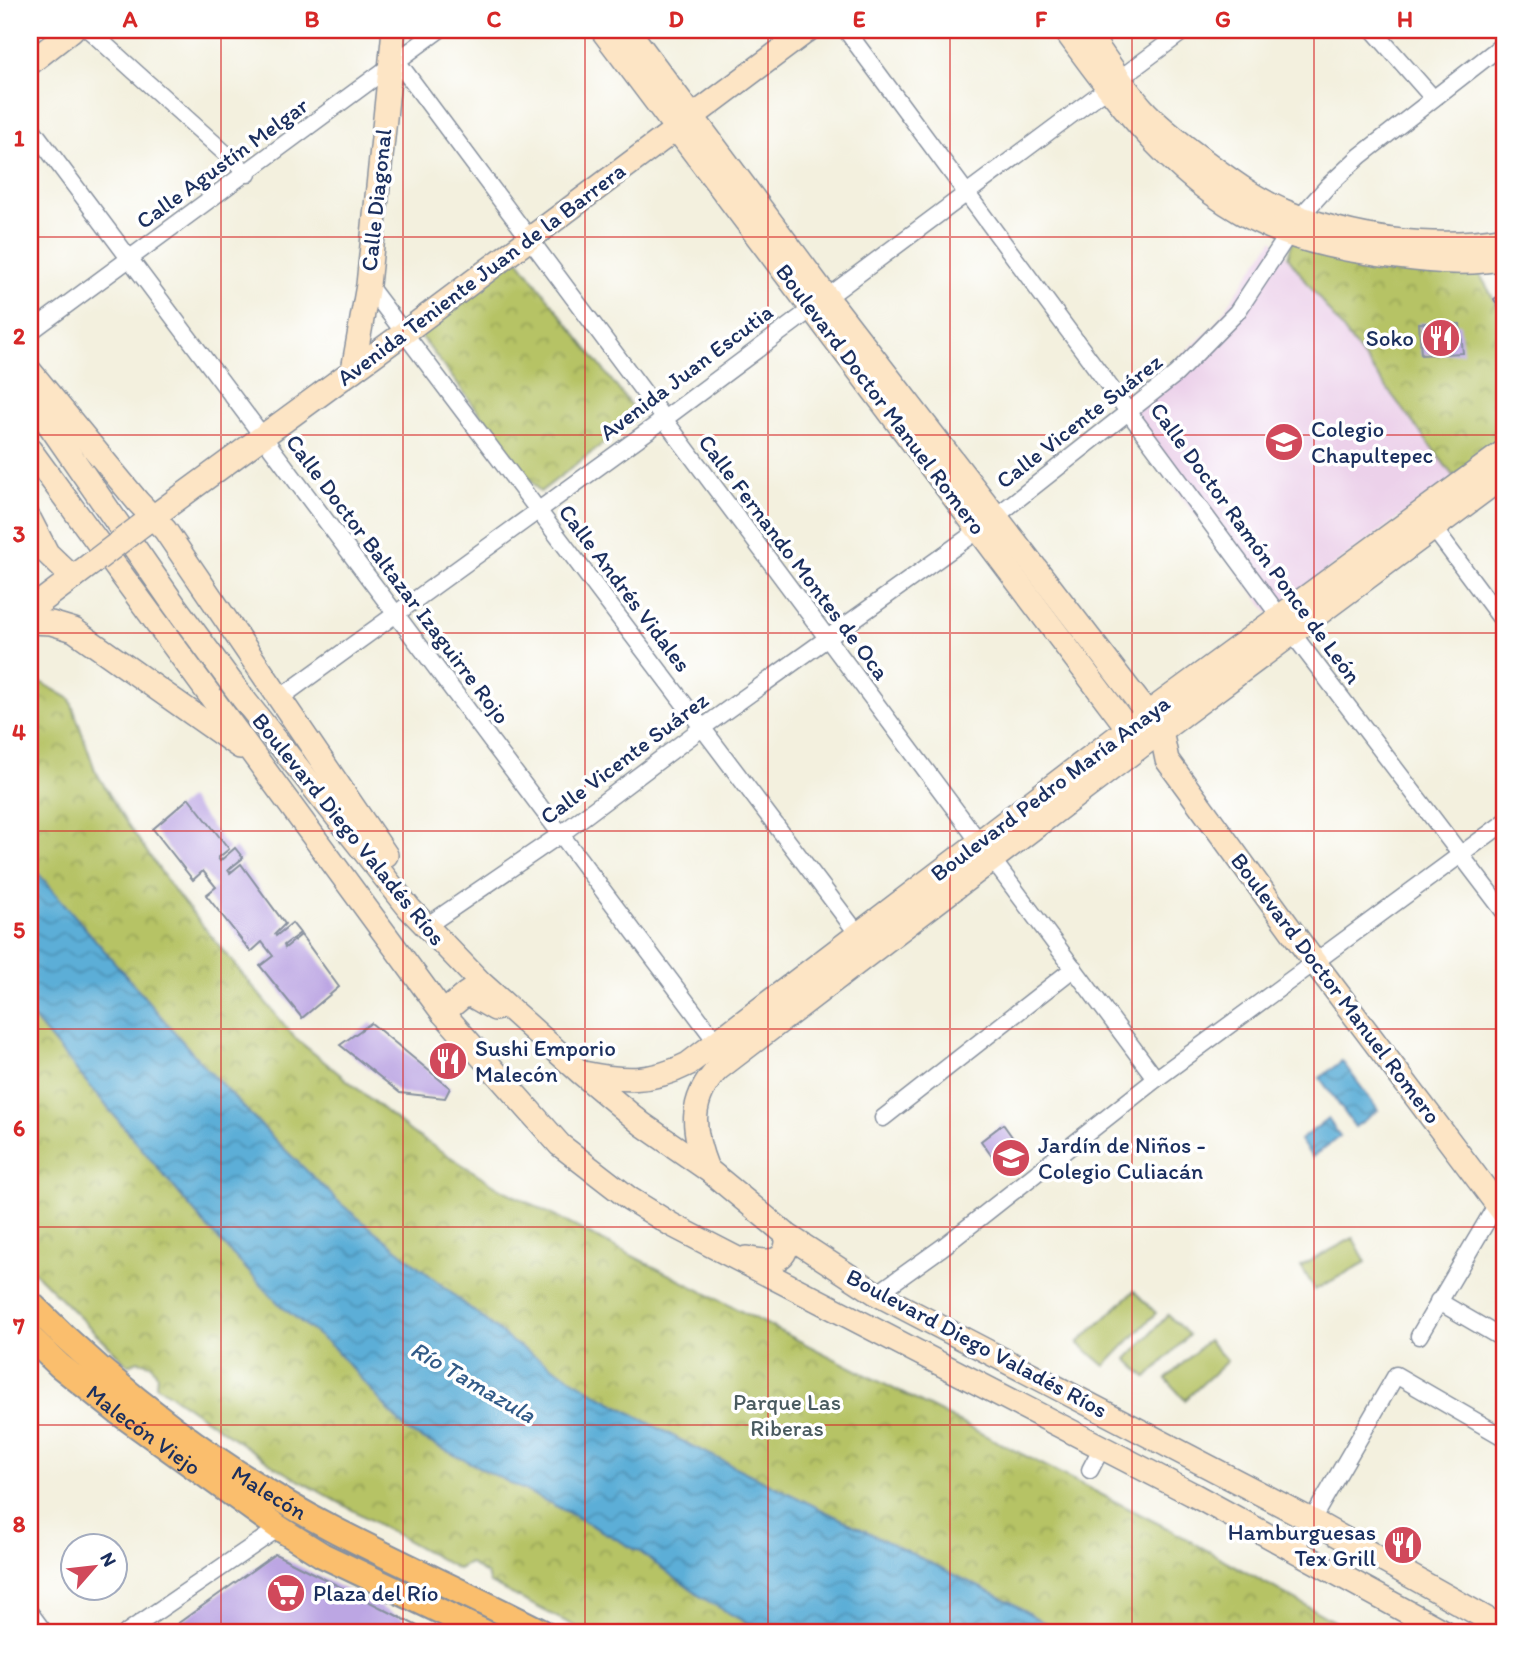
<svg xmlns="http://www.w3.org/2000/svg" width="1535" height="1662" font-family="Itim,sans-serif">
<defs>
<pattern id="park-crowns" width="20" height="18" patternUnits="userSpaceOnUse" patternTransform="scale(1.75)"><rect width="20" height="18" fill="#b6c365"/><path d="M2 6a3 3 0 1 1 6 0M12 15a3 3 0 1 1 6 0" fill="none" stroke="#939f56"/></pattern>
<pattern id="water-waves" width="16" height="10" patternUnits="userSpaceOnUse" patternTransform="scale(1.75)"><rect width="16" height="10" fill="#5caed7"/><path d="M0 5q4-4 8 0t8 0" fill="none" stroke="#4b8eb2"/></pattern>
</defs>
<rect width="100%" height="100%" fill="#fff"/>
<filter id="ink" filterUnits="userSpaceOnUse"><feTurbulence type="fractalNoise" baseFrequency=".0143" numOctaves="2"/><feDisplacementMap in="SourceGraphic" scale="14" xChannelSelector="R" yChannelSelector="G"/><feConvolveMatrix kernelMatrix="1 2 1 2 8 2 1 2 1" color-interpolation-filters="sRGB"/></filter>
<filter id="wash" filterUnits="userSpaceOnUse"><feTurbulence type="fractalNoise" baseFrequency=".00686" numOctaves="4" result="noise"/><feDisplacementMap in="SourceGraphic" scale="28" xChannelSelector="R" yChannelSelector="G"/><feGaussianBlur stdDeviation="1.57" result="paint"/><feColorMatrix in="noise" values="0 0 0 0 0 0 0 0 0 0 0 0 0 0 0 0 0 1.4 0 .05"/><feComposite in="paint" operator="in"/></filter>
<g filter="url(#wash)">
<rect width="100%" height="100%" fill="#f3f0de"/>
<path fill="#ecd1ea" d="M 1273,239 L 1454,477 L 1269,613 L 1114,407 L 1169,367 L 1213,327 Z"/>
<g fill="url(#park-crowns)" stroke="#687962" stroke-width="2">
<path d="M 1293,238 L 1470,257 L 1505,319 L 1505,439 L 1454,477 L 1288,257 Z"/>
<path d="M 514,254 L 639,416 L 540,492 L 416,330 Z"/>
<path d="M 30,676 L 70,699 L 95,770 L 122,816 L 175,892 L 295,1038 L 411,1132 L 501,1189 L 1167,1528 L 1353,1632 L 1059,1632 L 1012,1603 L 680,1440 L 600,1396 L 512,1342 L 341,1204 L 277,1142 L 201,1063 L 30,864 Z"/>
<path d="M 30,1014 L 207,1227 L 281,1306 L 334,1348 L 407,1431 L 560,1508 L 640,1552 L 701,1597 L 762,1632 L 586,1632 L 490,1583 L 487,1575 L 469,1563 L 458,1569 L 279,1469 L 156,1385 L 157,1375 L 151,1364 L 138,1361 L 128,1365 L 30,1268 Z"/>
</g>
<g fill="#b6c365" stroke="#687962" stroke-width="2">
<path d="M 1353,1238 L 1366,1262 L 1315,1290 L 1301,1266 Z"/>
<path d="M 1134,1291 L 1156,1313 L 1105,1366 L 1078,1343 Z"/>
<path d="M 1168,1315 L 1189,1335 L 1147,1378 L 1127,1359 Z"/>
<path d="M 1208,1340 L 1227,1361 L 1185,1400 L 1166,1379 Z"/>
</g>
<g fill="url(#water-waves)" stroke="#3c6e9a" stroke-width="2">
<path d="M 30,864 L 201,1063 L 277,1142 L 341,1204 L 512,1342 L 600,1396 L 680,1440 L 1012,1603 L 1059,1632 L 762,1632 L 701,1597 L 640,1552 L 560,1508 L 407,1431 L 334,1348 L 281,1306 L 207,1227 L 30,1014 Z"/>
<path d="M 1342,1061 L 1378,1110 L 1355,1127 L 1320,1078 Z"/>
<path d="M 1328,1119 L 1340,1136 L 1312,1157 L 1300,1140 Z"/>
</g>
<g id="blocks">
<g fill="#bca6e3">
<path d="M 1505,292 L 1505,319 L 1494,299 Z"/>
<path d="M 1419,323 L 1460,324 L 1463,353 L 1421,355 Z"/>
<path d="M 189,798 L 229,849 L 218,858 L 220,861 L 235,848 L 243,858 L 228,870 L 230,873 L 241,864 L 285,924 L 275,934 L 276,936 L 292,923 L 300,933 L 284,945 L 285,948 L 301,935 L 339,987 L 302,1018 L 260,966 L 273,956 L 262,942 L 251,952 L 206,895 L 216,887 L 203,871 L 193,880 L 153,829 Z"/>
<path d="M 371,1023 L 450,1088 L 445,1098 L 400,1093 L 340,1045 Z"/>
<path d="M 1003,1124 L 1025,1155 L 1003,1172 L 981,1141 Z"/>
<path d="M 275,1554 L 429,1632 L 166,1632 Z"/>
</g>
</g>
</g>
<g filter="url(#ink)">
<use href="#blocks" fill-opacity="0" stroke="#87909e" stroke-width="2"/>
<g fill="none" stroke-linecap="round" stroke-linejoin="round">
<g stroke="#87909e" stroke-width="19">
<g id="street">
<path d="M 89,30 L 248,174"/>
<path d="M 846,30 L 1292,633 L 1505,913"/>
<path d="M 1373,30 L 1433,98"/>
<path d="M 397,61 L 1156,1079"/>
<path d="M 30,126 L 721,1048"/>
<path d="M 368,285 L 864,942"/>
<path d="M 30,332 L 439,30"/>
<path d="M 1429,522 L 1505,624"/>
<path d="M 280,698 L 663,420 L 1185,30"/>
<path d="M 425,927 L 561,834 L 702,728 L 980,529 L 1176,374 L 1237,312 L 1300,217 L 1328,186 L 1360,156 L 1505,43"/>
<path d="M 883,1118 L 1074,968"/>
<path d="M 877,1294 L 944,1246 L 1156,1079 L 1505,822"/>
<path d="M 1438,1301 L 1505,1340"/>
<path d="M 1419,1336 L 1497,1204"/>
<path d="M 1090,1470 L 1102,1447"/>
<path d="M 1295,1549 L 1396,1375 L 1505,1438"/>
<path d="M 30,1613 L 44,1632"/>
<path d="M 127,1632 L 279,1528"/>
</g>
</g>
<g stroke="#87909e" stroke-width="26">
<g id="secondary">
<path d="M 602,30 L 1136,739"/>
<path d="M 628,30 L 826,296 L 1161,731 L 1167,760 L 1315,963 L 1505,1215"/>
<path d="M 1065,30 C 1120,105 1181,189 1270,227 C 1306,243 1349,250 1389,256 C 1427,261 1467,266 1505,258"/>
<path d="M 1085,30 C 1104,55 1121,84 1142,108 C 1158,126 1179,142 1199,157 C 1226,177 1253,198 1284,211 C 1351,239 1434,251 1505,238"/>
<path d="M 30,63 L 72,30"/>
<path d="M 353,370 L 368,285 L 394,30"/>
<path d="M 30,371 L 138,502 L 165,530 L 386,855"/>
<path d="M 30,397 L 175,606 L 242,697 L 409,908 L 480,982 L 581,1073 L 642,1124 L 707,1169 L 787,1235 L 877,1294 L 1311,1520 L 1505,1629"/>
<path d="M 30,450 L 443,1013 L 560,1145 L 630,1199 L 672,1225 L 1192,1494 L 1444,1632"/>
<path d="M 30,520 L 47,553 L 73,578"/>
<path d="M 142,525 L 404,333 L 808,30"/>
<path d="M 30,610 L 91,564"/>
<path d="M 30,622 L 51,623 L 74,630 L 240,747"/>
<path d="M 443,1013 L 467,993 L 495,1009"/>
<path d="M 583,1073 C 622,1081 651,1083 688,1064 L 1147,714 L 1505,451"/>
<path d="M 707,1169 C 692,1131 688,1100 718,1069 L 1141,746 L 1505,475"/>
<path d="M 746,1258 C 768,1263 789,1265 787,1235"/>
</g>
</g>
<g stroke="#87909e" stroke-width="28">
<g id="primary">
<path id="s1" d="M 30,1303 C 118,1392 225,1473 337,1531 C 405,1566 474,1597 542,1632"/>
<path id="s2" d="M 30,1337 L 59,1365 L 118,1412 L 279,1528 L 322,1555 L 484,1632"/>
</g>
</g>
<use href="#street" stroke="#fff" stroke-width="16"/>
<use href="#secondary" stroke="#fde5c5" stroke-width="23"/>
<use href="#primary" stroke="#fabe6d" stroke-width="24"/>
<g stroke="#87909e" stroke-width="26" stroke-linecap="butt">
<path id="secondary-bridge" d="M 91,564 L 142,525"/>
</g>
<use href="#secondary-bridge" stroke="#fde5c5" stroke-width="23"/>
</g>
</g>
<path fill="none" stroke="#d62828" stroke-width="2" stroke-opacity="0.55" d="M 221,30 L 221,1632M 403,30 L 403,1632M 585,30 L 585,1632M 768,30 L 768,1632M 950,30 L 950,1632M 1132,30 L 1132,1632M 1314,30 L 1314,1632M 30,237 L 1505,237M 30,435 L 1505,435M 30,633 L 1505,633M 30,831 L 1505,831M 30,1029 L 1505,1029M 30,1227 L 1505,1227M 30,1425 L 1505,1425"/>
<defs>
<g id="restaurant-disc" transform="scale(2.0125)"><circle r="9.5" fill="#d1495b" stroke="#fff"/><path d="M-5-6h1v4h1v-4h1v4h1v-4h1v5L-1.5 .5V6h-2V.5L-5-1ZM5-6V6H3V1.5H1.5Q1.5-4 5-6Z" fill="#fff"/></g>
<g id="school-disc" transform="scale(2.0125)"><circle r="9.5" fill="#d1495b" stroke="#fff"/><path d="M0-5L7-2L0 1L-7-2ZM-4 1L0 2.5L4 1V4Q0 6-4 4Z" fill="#fff"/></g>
<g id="supermarket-disc" transform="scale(2.0125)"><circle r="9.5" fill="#d1495b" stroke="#fff"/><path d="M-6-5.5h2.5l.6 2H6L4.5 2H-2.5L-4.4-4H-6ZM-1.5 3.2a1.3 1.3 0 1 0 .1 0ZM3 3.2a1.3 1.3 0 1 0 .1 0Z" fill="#fff"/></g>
</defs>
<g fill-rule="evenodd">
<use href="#restaurant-disc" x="1441" y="338"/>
<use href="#school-disc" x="1284" y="442"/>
<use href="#restaurant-disc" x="448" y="1061"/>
<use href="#school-disc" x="1011" y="1158"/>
<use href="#restaurant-disc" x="1403" y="1545"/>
<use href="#supermarket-disc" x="286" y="1593"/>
</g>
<g text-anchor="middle" stroke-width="7" stroke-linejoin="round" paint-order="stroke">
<g font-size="23" fill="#1b2f5e" stroke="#fff">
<text transform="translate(222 163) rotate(-36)" y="8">Calle Agustín Melgar</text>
<text transform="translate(376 200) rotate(-84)" y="8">Calle Diagonal</text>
<text transform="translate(481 274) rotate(-37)" y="8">Avenida Teniente Juan de la Barrera</text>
<text transform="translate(686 372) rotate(-37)" y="8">Avenida Juan Escutia</text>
<text transform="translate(881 399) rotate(53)" y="8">Boulevard Doctor Manuel Romero</text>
<text transform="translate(1079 421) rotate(-38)" y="8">Calle Vicente Suárez</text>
<text transform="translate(1256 543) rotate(54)" y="8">Calle Doctor Ramón Ponce de León</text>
<text transform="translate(794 557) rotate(53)" y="8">Calle Fernando Montes de Oca</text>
<text transform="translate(398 579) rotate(53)" y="8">Calle Doctor Baltazar Izaguirre Rojo</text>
<text transform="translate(625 588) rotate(53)" y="8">Calle Andrés Vidales</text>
<text transform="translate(624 758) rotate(-37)" y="8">Calle Vicente Suárez</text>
<text transform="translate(1050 788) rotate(-37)" y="8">Boulevard Pedro María Anaya</text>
<text transform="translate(349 829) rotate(51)" y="8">Boulevard Diego Valadés Ríos</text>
<text transform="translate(1336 988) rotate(53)" y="8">Boulevard Doctor Manuel Romero</text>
<text transform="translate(977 1343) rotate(28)" y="8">Boulevard Diego Valadés Ríos</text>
<text dy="8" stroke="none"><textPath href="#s2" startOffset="147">Malecón Viejo</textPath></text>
<text dy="8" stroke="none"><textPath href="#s1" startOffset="306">Malecón</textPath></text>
</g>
<g font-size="23" fill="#1b2f5e" stroke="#fff" text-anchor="start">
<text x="1414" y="346" text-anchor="end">Soko</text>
<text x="1311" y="437">Colegio<tspan x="1311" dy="26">Chapultepec</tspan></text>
<text x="475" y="1056">Sushi Emporio<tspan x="475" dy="26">Malecón</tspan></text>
<text x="1038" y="1153">Jardín de Niños -<tspan x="1038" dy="26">Colegio Culiacán</tspan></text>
<text x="1376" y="1540" text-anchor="end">Hamburguesas<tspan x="1376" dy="26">Tex Grill</tspan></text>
<text x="313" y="1601">Plaza del Río</text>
</g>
<g font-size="23" fill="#4a5b60" stroke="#fff">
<text x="787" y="1410">Parque Las<tspan x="787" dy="26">Riberas</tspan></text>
</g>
<g font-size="24" font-style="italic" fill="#325b88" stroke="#fff">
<text transform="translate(473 1382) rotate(30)" y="8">Río Tamazula</text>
</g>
</g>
<rect width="1535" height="1662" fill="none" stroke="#fff" stroke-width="77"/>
<g transform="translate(94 1567) rotate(62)"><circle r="33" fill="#ffffff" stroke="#a4acbf" stroke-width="2"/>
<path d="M0-5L12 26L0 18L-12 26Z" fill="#d1495b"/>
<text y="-10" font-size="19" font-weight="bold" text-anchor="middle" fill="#1b2f5e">N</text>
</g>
<rect x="38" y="38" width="1458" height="1586" fill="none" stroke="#d62828" stroke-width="2.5"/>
<g font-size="23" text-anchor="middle" font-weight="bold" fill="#d62828">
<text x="130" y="27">A</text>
<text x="312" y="27">B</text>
<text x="494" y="27">C</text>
<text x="676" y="27">D</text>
<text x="859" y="27">E</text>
<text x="1041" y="27">F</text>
<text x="1223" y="27">G</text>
<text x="1405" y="27">H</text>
<text x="19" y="146">1</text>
<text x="19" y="344">2</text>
<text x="19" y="542">3</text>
<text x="19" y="740">4</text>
<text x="19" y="938">5</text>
<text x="19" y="1136">6</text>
<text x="19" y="1334">7</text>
<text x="19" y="1532">8</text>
</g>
</svg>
